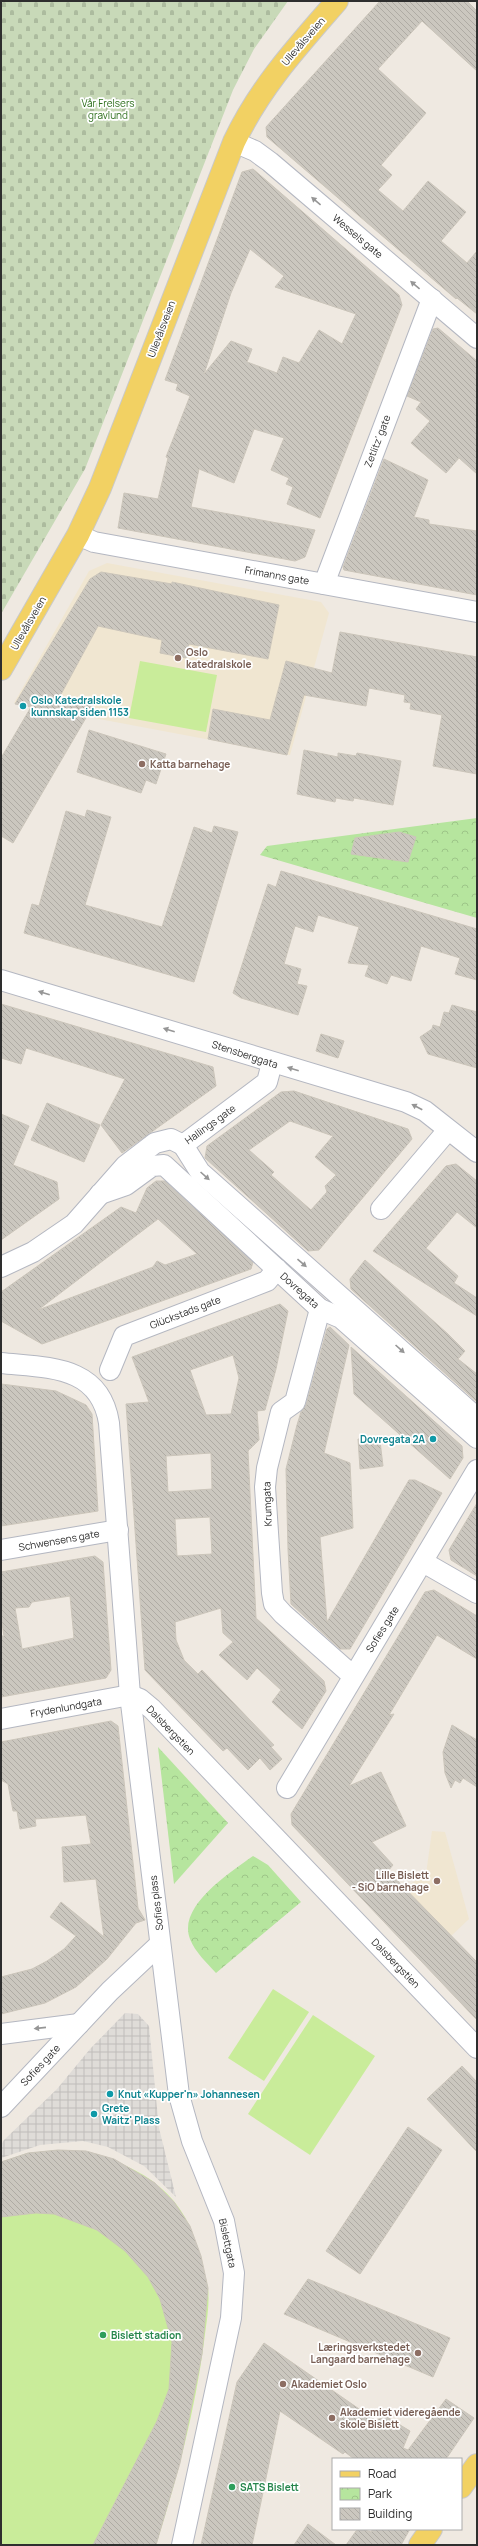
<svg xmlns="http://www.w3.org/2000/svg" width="478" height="2546" font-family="Manrope,sans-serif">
<defs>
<pattern id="cemetery-stones" width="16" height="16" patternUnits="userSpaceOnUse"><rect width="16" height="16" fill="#c8d9b8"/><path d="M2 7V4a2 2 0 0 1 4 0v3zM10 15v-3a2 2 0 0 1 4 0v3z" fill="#acbb9e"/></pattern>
<pattern id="park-crowns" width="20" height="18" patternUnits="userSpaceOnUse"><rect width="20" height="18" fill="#b6e59e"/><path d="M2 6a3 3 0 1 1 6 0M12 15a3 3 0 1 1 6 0" fill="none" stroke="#9dc588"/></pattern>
<pattern id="plaza-grid" width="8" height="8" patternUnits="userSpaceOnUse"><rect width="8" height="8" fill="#dfdcd8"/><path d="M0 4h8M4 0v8" fill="none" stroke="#c0bdba"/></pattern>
<pattern id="building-back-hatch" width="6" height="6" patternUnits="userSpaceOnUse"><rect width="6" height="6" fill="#cbc7bf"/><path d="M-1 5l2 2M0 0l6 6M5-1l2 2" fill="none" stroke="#afaba4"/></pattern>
</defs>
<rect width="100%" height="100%" fill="#efe9e1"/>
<g fill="#f0e6d1">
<path d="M 107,563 L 321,602 L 329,613 L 290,755 L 14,703 L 89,571 Z"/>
<path d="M 432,1831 L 445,1832 L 469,1919 L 451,1936 L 404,1888 L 426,1874 Z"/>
</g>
<path fill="url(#cemetery-stones)" d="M 1,1 L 288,1 L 254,49 L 233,90 L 85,469 L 1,614 Z"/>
<g fill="url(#park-crowns)">
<path d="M 477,818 L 477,918 L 260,855 L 267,846 Z"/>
<path d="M 158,1747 L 228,1823 L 174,1884 Z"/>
<path d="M 253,1856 L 268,1865 L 301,1902 L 216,1973 C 207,1963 195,1952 190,1939 C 177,1906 231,1872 253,1856 Z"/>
</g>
<g fill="#c9ec9a">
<path d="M 140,661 L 217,675 L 206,732 L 129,718 Z"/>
<path d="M 273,1989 L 309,2012 L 264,2081 L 228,2058 Z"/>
<path d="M 313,2015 L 375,2056 L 310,2155 L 248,2114 Z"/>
<path d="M 58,2150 C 110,2153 167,2175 190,2227 C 194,2237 196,2248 199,2259 C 202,2268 206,2278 208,2288 C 210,2305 206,2325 204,2342 C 195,2411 177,2479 156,2545 L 1,2545 L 1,2162 L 28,2153 Z"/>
</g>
<path fill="url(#plaza-grid)" d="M 125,2013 L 138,2014 L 149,2026 L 159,2128 L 176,2197 L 144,2166 L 108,2147 L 83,2141 L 40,2145 L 1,2158 L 1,2145 L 4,2140 L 57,2089 L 90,2049 Z"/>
<g fill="url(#building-back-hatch)" stroke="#cbc5ba" fill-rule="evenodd">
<path d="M 380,1 L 467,1 L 477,11 L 477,71 L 422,21 L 378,69 L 426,113 L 381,165 L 392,175 L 378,190 L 403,211 L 428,181 L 466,212 L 441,241 L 467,263 L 477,251 L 477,314 L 457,298 L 456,299 L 267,137 L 266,127 Z"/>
<path d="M 253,169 L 399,295 L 402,305 L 320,518 L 287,504 L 293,487 L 286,484 L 289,478 L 271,470 L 284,438 L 254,429 L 234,483 L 199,469 L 191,507 L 315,530 L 305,557 L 295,561 L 118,528 L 124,493 L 158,499 L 168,458 L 166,457 L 190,396 L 176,390 L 178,384 L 165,380 L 242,172 ZM 250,249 L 284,276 L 275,287 L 356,314 L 342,344 L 319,330 L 299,363 L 283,357 L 277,373 L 247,362 L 252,349 L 231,341 L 204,374 L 231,293 Z"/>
<path d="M 438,328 L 477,361 L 477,474 L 459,458 L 446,473 L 411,443 L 430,421 L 416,409 L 421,402 L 407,396 L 433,329 Z"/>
<path d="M 384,459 L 428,480 L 414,517 L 429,520 L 429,524 L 477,531 L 477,595 L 344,570 L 343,567 Z"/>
<path d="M 101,572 L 172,584 L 172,582 L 279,605 L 268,659 L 189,644 L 186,658 L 160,653 L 162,640 L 98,626 L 59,698 L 94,704 L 13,843 L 1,836 L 1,758 L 31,707 L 15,704 L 90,579 Z"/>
<path d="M 340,632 L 477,657 L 477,774 L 433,766 L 442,715 L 410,709 L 411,703 L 404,702 L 405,695 L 369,688 L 366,706 L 304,695 L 287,755 L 208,739 L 213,709 L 270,720 L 286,661 L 332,673 Z"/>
<path d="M 89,730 L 166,754 L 156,784 L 146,780 L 141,793 L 77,772 Z"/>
<path d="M 304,750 L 338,757 L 338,753 L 356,756 L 357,753 L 401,761 L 393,805 L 354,798 L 353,801 L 336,798 L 335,802 L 297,794 Z"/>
<path d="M 87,810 L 111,817 L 85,905 L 162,927 L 194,827 L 212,833 L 214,826 L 238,832 L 194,982 L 24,933 L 32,904 L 39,906 L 66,811 L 85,817 Z"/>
<path d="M 399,832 L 416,837 L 408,862 L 351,854 L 355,838 Z"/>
<path d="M 281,871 L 477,929 L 477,980 L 455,974 L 460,958 L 421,946 L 411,981 L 391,975 L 387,984 L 365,976 L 369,965 L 348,963 L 359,927 L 318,915 L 313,932 L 295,926 L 284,964 L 301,969 L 297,984 L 307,986 L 298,1015 L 241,998 L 233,993 L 268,884 L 276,887 Z"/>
<path d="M 1,1004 L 213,1067 L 216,1086 L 122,1153 L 101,1125 L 125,1079 L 26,1048 L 21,1064 L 1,1058 Z"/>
<path d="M 452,1005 L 477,1012 L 477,1068 L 428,1054 L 420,1037 L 432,1029 L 433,1025 L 440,1027 L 444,1012 L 449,1013 Z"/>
<path d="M 321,1034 L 344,1041 L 338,1058 L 316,1051 Z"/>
<path d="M 294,1091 L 408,1129 L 412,1139 L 319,1250 L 308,1251 L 205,1158 L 207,1146 L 281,1092 ZM 290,1121 L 333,1136 L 315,1157 L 336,1175 L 325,1186 L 327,1192 L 311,1210 L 271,1175 L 274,1172 L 249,1150 Z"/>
<path d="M 47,1103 L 100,1125 L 84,1162 L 31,1140 Z"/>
<path d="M 1,1114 L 29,1126 L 13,1165 L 57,1182 L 59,1199 L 1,1240 Z"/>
<path d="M 456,1164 L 477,1181 L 477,1228 L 457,1212 L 426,1248 L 458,1276 L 454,1283 L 477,1298 L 477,1316 L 373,1251 L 446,1166 Z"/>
<path d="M 156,1181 L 165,1181 L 253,1262 L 251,1269 L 42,1344 L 1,1321 L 1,1292 L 121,1207 L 136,1213 L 147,1188 ZM 158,1219 L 197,1254 L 165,1265 L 157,1261 L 153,1267 L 38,1310 Z"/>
<path d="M 365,1260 L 448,1334 L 465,1351 L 458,1359 L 477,1374 L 477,1402 L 351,1289 L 350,1279 Z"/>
<path d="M 280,1304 L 288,1311 L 276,1369 L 265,1410 L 257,1411 L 259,1440 L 248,1451 L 256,1618 L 324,1681 L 326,1691 L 302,1729 L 272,1702 L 281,1690 L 257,1668 L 247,1680 L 219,1655 L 233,1642 L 223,1633 L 221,1608 L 175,1622 L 176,1640 L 184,1660 L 198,1674 L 202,1670 L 274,1745 L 271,1747 L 282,1759 L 270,1770 L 260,1758 L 248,1770 L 227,1748 L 223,1751 L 145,1670 L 126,1404 L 149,1402 L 132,1357 ZM 233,1355 L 239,1378 L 231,1414 L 206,1415 L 190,1370 ZM 211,1453 L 212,1489 L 168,1492 L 166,1456 ZM 210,1517 L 212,1554 L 177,1556 L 175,1519 Z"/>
<path d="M 330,1327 L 349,1345 L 324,1453 L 350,1463 L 353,1528 L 320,1537 L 327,1622 L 409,1480 L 415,1480 L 442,1493 L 350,1649 L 340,1649 L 291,1604 L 288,1549 L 286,1469 L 297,1425 L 301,1412 L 306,1405 L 327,1329 Z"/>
<path d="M 351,1347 L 462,1446 L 463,1458 L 450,1479 L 354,1394 Z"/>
<path d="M 1,1384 L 56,1391 L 86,1405 L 92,1414 L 98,1511 L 1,1526 Z"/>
<path d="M 358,1439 L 380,1441 L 383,1466 L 360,1469 Z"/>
<path d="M 477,1503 L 477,1576 L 451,1560 L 449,1550 Z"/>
<path d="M 95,1556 L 103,1562 L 111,1670 L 106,1678 L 1,1697 L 1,1636 L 4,1636 L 1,1618 L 1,1572 ZM 70,1596 L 74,1638 L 22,1649 L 15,1608 L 29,1607 L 32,1602 Z"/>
<path d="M 434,1590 L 477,1616 L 477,1659 L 437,1635 L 389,1715 L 394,1714 L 349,1786 L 381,1772 L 406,1826 L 372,1842 L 393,1865 L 388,1871 L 477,1962 L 477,2020 L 292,1825 L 291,1814 L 425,1592 Z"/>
<path d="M 111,1721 L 118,1726 L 138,1908 L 145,1920 L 136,1923 L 107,1959 L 76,1987 L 45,2003 L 1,2014 L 1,1977 L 32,1969 L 47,1961 L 64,1949 L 76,1936 L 50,1917 L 61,1902 L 104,1937 L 96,1879 L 64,1882 L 62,1847 L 91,1844 L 86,1815 L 35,1819 L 36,1826 L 20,1829 L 17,1811 L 13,1811 L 8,1784 L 1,1780 L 1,1742 Z"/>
<path d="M 452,1725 L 477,1740 L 477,1787 L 463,1778 L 460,1783 L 455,1780 L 451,1788 L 445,1773 L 443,1752 Z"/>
<path d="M 462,2066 L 477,2082 L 477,2152 L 427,2099 Z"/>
<path d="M 408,2127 L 442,2150 L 360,2274 L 326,2251 Z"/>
<path d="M 58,2150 L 86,2151 L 114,2159 L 155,2183 L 174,2202 L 190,2226 L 201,2256 L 208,2288 L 202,2354 L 180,2463 L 156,2545 L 93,2545 L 157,2421 L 169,2389 L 172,2342 L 160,2299 L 148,2277 L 125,2251 L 97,2230 L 54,2214 L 36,2213 L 1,2217 L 1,2162 L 28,2153 Z"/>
<path d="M 308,2279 L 450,2338 L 433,2377 L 284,2314 Z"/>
<path d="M 264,2343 L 375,2420 L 387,2417 L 410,2431 L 403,2448 L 408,2450 L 446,2399 L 474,2418 L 446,2459 L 354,2459 L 345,2452 L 343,2454 L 280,2411 L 252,2545 L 201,2545 L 237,2382 Z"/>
<path d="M 308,2524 L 336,2545 L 294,2545 Z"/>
<path d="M 361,2529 L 371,2532 L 373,2529 L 410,2529 L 401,2545 L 346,2545 L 356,2531 Z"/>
</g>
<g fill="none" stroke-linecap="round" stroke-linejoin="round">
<g stroke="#b4b7c1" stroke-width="22">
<g id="minor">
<path d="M 234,142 L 255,151 L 270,162 L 477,338"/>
<path d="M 78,535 L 94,542 L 477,612"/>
<path d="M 324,584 L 432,299"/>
<path d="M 1,980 L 406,1102 L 425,1111 L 477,1152"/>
<path d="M 183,1145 L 200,1172 L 477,1418"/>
<path d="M 100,1194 L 126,1185 L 152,1166 L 164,1165 L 320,1309 L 341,1318 L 477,1438"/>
<path d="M 381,1209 L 448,1130"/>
<path d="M 1,1267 L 33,1252 L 74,1224 L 125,1166 L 155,1143 L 171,1139 L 183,1145 L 267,1082 L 272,1063"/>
<path d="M 320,1309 L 295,1402 L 281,1412 L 267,1468 L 265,1487 L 272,1593 L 274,1604 L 283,1614 L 353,1676"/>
<path d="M 1,1363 C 48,1368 100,1365 109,1423 L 130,1695 L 179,2095 L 192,2141 L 224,2221 L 234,2273 L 231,2318 L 182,2545"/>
<path d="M 110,1370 L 124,1336 L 267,1281 L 277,1269"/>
<path d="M 1,1550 L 118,1530"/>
<path d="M 423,1562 L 477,1593"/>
<path d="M 1,1719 L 130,1695 L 140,1699 L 152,1709 L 477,2048"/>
<path d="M 287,1788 L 477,1470"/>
<path d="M 1,2034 L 79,2024"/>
<path d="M 1,2107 L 110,1991 L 160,1944"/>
</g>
</g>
<g stroke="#c9c9c9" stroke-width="24">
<g id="major">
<path d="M 1,669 L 78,535 L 100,488 L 234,142 C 260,87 297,47 337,1"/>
<path d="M 461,2487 L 477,2465"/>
<path d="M 420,2545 L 431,2529"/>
</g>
</g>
<use href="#minor" stroke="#fff" stroke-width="20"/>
<use href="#major" stroke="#f2d163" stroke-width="22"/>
</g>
<defs><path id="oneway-solid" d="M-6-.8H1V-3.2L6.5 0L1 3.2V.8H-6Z"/></defs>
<g fill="#969696">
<use href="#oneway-solid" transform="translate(316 201) rotate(-140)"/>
<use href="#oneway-solid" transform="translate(415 285) rotate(-140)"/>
<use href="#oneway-solid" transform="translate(44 993) rotate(-163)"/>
<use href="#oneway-solid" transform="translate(169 1030) rotate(-163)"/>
<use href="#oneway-solid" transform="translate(293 1069) rotate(-163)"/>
<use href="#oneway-solid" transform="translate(417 1107) rotate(-152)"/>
<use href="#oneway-solid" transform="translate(205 1176) rotate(42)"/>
<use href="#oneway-solid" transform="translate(302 1263) rotate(41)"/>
<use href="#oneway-solid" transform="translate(400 1349) rotate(42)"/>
<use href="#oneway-solid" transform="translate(40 2028) rotate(174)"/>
</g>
<g fill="#8d6e63" stroke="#fff" stroke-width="1.5">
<circle cx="178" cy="658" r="4"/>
<circle cx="142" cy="764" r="4"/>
<circle cx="437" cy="1881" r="4"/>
<circle cx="418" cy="2353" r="4"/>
<circle cx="283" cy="2384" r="4"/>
<circle cx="332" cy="2418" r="4"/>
</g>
<g fill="#0f9aa8" stroke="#fff" stroke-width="1.5">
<circle cx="23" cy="706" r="4"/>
<circle cx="433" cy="1439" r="4"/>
<circle cx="110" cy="2094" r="4"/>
<circle cx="94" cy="2114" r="4"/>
</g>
<g fill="#2e9e5b" stroke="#fff" stroke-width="1.5">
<circle cx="103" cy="2335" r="4"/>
<circle cx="232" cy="2487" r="4"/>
</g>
<g text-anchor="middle" stroke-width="3.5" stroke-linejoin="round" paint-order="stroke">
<g font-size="10" fill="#2e2e2e" stroke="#fff">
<text transform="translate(303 41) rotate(-49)" y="4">Ullevålsveien</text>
<text transform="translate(358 236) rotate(40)" y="4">Wessels gate</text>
<text transform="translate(161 329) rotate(-69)" y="4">Ullevålsveien</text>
<text transform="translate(377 441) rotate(-69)" y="4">Zetlitz’ gate</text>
<text transform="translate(277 575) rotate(10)" y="4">Frimanns gate</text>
<text transform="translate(28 623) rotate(-60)" y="4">Ullevålsveien</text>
<text transform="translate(245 1054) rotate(18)" y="4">Stensberggata</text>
<text transform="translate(210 1124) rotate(-36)" y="4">Hallings gate</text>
<text transform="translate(300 1290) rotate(42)" y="4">Dovregata</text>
<text transform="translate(185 1312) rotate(-21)" y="4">Glückstads gate</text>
<text transform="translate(267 1504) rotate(-92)" y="4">Krumgata</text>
<text transform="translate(59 1540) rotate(-10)" y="4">Schwensens gate</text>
<text transform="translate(382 1629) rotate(-58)" y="4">Sofies gate</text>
<text transform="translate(66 1707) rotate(-10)" y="4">Frydenlundgata</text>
<text transform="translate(171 1730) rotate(46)" y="4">Dalsbergstien</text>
<text transform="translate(156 1903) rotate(-97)" y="4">Sofies plass</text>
<text transform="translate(396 1963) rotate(46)" y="4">Dalsbergstien</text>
<text transform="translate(40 2065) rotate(-47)" y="4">Sofies gate</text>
<text transform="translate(228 2243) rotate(78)" y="4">Bislettgata</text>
</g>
<g font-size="10" fill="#2c6e1b" stroke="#fff">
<text x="108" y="107">Vår Frelsers<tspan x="108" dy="12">gravlund</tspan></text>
</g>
<g font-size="10" font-weight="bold" fill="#785e54" stroke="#fff" text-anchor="start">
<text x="186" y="656">Oslo<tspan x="186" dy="12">katedralskole</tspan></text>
<text x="150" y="768">Katta barnehage</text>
<text x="429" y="1879" text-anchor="end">Lille Bislett<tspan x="429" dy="12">- SiO barnehage</tspan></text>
<text x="410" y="2351" text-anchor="end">Læringsverkstedet<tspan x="410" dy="12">Langaard barnehage</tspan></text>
<text x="291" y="2388">Akademiet Oslo</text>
<text x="340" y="2416">Akademiet videregående<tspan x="340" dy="12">skole Bislett</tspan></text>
</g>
<g font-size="10" font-weight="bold" fill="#0d838f" stroke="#fff" text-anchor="start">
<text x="31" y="704">Oslo Katedralskole<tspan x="31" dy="12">kunnskap siden 1153</tspan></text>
<text x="425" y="1443" text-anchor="end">Dovregata 2A</text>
<text x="118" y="2098">Knut «Kupper'n» Johannesen</text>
<text x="102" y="2112">Grete<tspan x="102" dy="12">Waitz' Plass</tspan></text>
</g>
<g font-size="10" font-weight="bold" fill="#27864d" stroke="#fff" text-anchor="start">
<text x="111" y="2339">Bislett stadion</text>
<text x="240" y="2491">SATS Bislett</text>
</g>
</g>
<rect width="478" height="2546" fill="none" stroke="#2e2e2e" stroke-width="4"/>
<rect x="332" y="2458" width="130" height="72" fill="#ffffff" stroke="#ababab"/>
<rect x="340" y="2471" width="20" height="6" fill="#f2d163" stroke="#ababab"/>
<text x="368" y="2478" font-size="12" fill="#2e2e2e">Road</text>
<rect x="340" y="2488" width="20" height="12" fill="url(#park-crowns)" stroke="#ababab"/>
<text x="368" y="2498" font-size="12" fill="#2e2e2e">Park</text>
<rect x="340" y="2508" width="20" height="12" fill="url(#building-back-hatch)" stroke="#ababab"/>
<text x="368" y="2518" font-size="12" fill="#2e2e2e">Building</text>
</svg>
